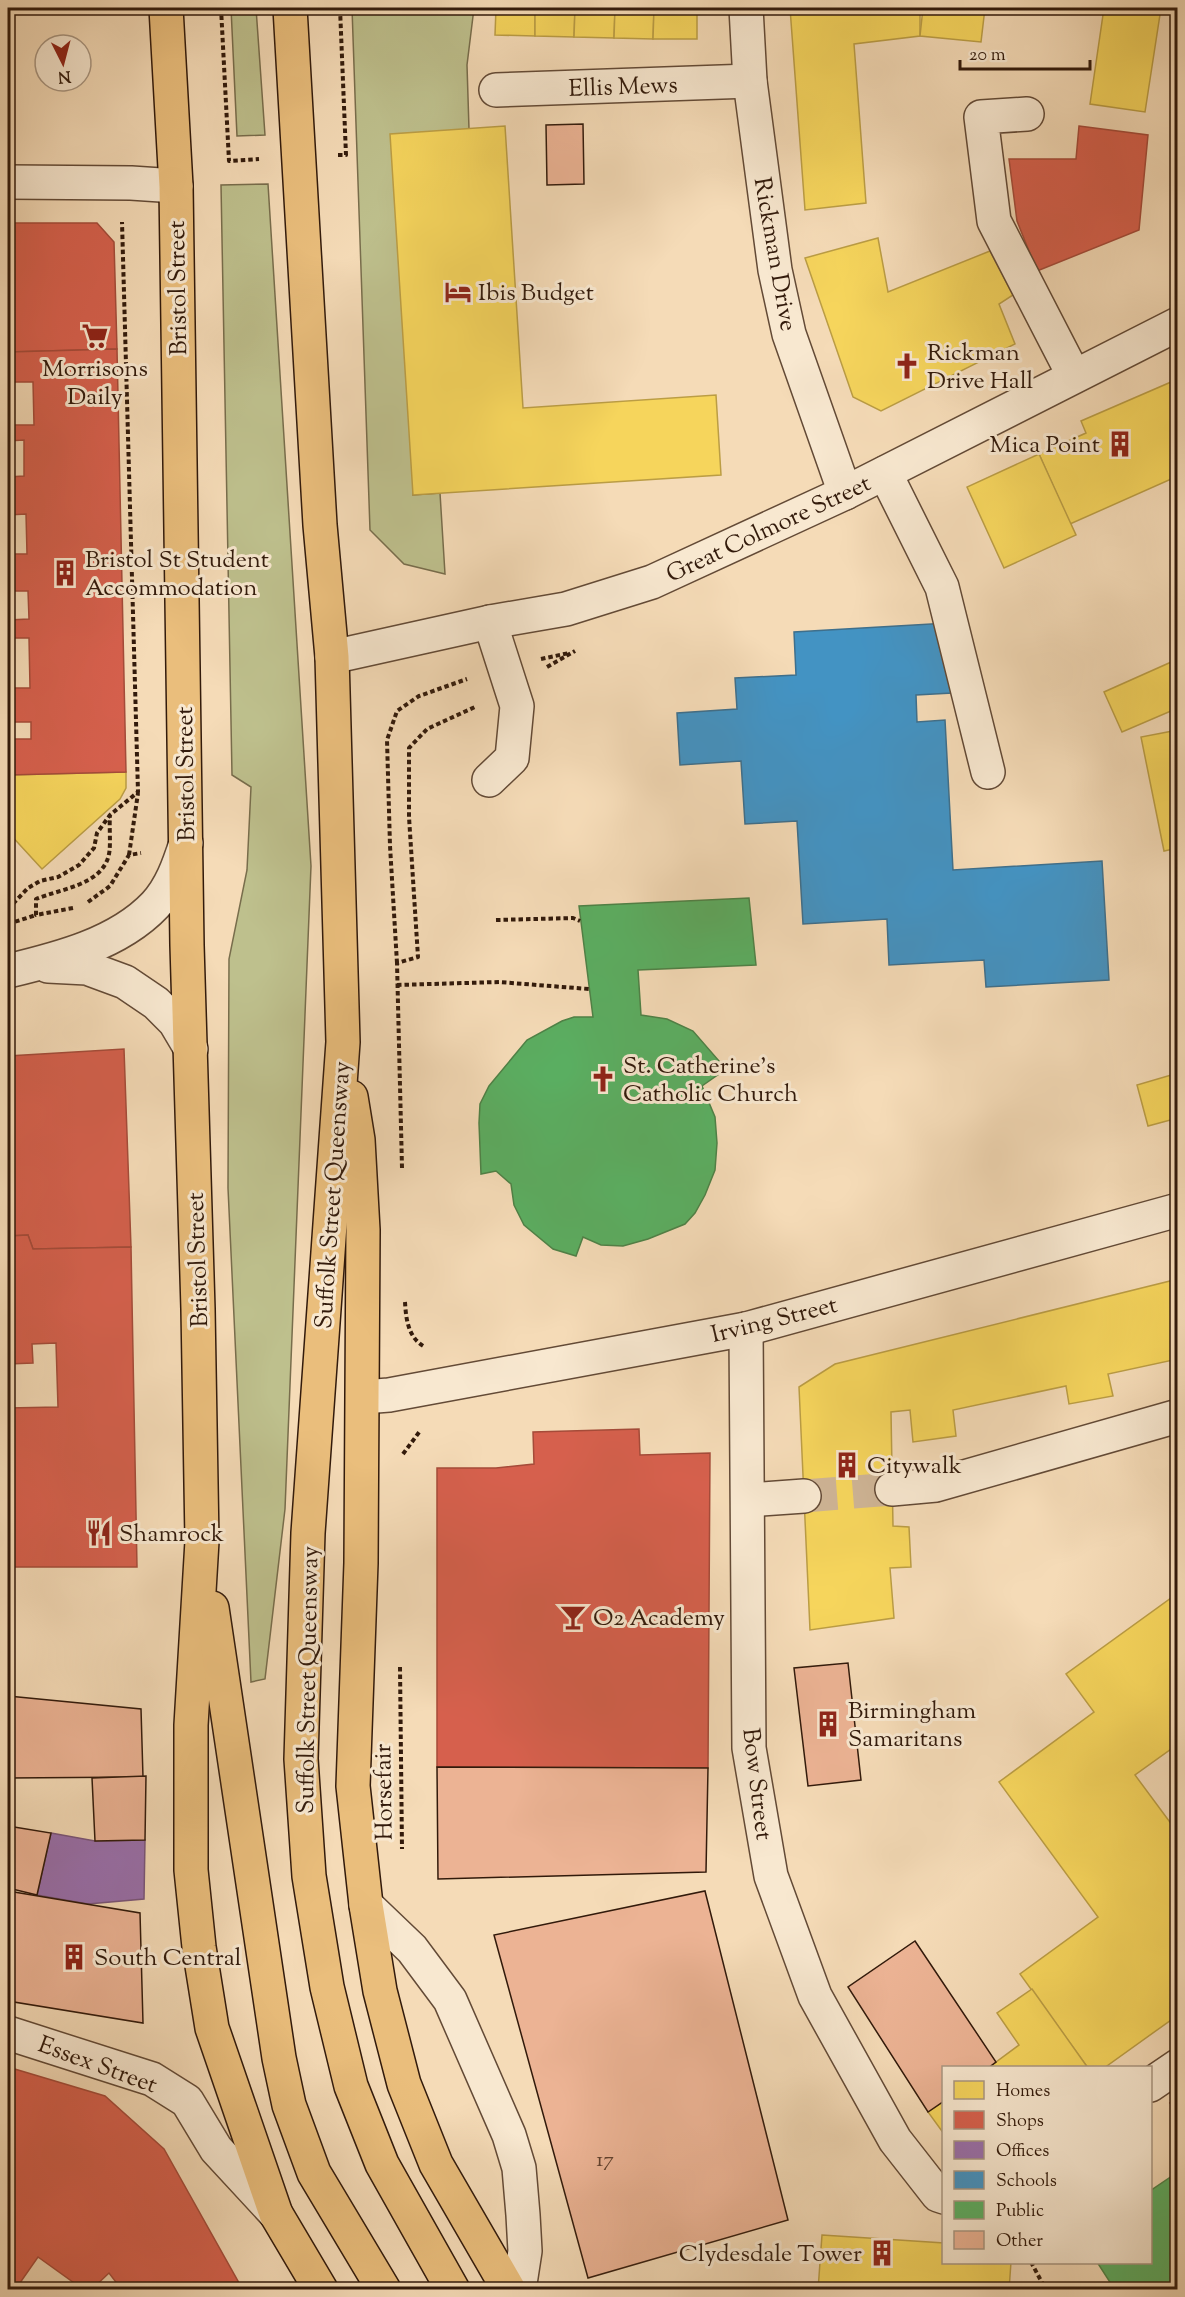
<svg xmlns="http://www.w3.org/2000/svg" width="1185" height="2297" font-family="'Sorts Mill Goudy',serif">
<rect width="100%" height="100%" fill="#f5dbb7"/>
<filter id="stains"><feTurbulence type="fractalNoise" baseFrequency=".00333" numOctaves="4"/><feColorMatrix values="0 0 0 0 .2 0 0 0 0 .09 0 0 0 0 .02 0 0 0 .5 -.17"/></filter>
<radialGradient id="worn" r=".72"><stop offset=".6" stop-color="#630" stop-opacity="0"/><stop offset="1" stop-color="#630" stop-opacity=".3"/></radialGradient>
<g fill="#bec08d" stroke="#786d4c" stroke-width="1.5">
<path d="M 231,8 L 256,8 L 265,135 L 237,136 Z"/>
<path d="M 352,8 L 474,8 L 467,65 L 469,129 L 413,495 L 440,493 L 445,574 L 404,564 L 370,530 Z"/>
<path d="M 268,184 L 311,866 L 285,1509 L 265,1679 L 251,1682 L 228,1188 L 229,959 L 247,870 L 251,787 L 232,775 L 221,185 Z"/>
</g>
<g fill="#f6d55c" stroke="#bb9d44" stroke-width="1.5">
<path d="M 496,8 L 535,8 L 535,36 L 495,35 Z"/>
<path d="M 535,8 L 575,8 L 574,37 L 535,36 Z"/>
<path d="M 575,8 L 615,8 L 614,38 L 574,37 Z"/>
<path d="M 615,8 L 654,8 L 653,39 L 614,38 Z"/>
<path d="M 654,8 L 697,8 L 697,39 L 653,39 Z"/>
<path d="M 790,8 L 920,8 L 920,36 L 854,44 L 866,203 L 805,210 Z"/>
<path d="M 923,8 L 985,8 L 981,42 L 920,36 Z"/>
<path d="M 1104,8 L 1161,8 L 1145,112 L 1090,104 Z"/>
<path d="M 505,126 L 523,408 L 716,395 L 721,475 L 413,495 L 390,134 Z"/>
<path d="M 878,238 L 888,292 L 990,251 L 1013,295 L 999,304 L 1015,344 L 881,411 L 853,397 L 805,258 Z"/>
<path d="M 1178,379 L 1178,476 L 1070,524 L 1039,454 L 1086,433 L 1081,421 Z"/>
<path d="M 1039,454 L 1076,535 L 1004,568 L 967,487 Z"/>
<path d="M 1178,659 L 1178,708 L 1122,732 L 1104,692 Z"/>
<path d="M 1178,730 L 1178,848 L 1164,851 L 1141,737 Z"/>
<path d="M 126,772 L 126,788 L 120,799 L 42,869 L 8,832 L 8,775 Z"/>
<path d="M 1178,1073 L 1178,1118 L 1148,1126 L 1137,1085 Z"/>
<path d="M 1178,1279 L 1178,1359 L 1108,1374 L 1113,1396 L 1069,1404 L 1066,1386 L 953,1410 L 956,1436 L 913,1442 L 910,1410 L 891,1412 L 893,1526 L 909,1527 L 911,1567 L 890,1568 L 894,1618 L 810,1630 L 799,1387 L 835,1364 Z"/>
<path d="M 1178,1593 L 1178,1744 L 1135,1775 L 1178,1833 L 1178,2015 L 1104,2068 L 1088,2068 L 1020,1974 L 1098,1917 L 999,1782 L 1094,1712 L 1066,1674 Z"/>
<path d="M 1032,1989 L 1088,2068 L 988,2068 L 1019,2045 L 997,2013 Z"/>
<path d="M 944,2101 L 944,2134 L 928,2112 Z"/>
<path d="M 822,2235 L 944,2243 L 944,2262 L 1011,2262 L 1009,2290 L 818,2290 Z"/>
</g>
<g fill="#d6604d" stroke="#a54b39" stroke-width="1.5">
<path d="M 1079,126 L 1148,135 L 1139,230 L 1037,271 L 1017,221 L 1009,159 L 1076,159 Z"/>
<path d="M 8,223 L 97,223 L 114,242 L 117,349 L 8,352 Z"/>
<path d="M 117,349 L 126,772 L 8,775 L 8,739 L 31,739 L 31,722 L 9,722 L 8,688 L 30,688 L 29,638 L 8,638 L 8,620 L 29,619 L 28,591 L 8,591 L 8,554 L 27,554 L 26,514 L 8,515 L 8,477 L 24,476 L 24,440 L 8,441 L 8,425 L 34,425 L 33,382 L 8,382 L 8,352 Z"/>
<path d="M 124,1049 L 131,1247 L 33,1249 L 28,1235 L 8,1236 L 8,1056 Z"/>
<path d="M 28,1235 L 33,1249 L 131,1247 L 137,1567 L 8,1567 L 8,1408 L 58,1407 L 56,1343 L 32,1344 L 33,1363 L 8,1364 L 8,1236 Z"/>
<path d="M 639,1429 L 640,1455 L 710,1453 L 708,1768 L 437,1767 L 437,1468 L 496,1468 L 534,1464 L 533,1432 Z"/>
<path d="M 8,2067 L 105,2096 L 164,2149 L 243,2290 L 164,2290 L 160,2283 L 152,2290 L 122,2290 L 109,2273 L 91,2290 L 84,2290 L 38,2257 L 15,2290 L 8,2284 Z"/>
<path d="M 1178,2098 L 1178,2113 L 1170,2103 Z"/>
</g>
<path fill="#9970ab" stroke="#7a567b" stroke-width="1.5" d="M 51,1833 L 95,1841 L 145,1840 L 144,1899 L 88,1904 L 37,1895 Z"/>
<path fill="#4393c3" stroke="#3e6f8c" stroke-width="1.5" d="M 948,623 L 952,693 L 916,695 L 917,722 L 945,720 L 953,870 L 1102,861 L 1109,980 L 986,987 L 984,960 L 889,965 L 887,919 L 803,924 L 797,821 L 745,824 L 741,761 L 680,765 L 677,713 L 737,709 L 735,678 L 796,675 L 794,632 Z"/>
<g fill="#5aae61" stroke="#4e8247" stroke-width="1.5">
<path d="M 749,898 L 756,965 L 638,970 L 641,1015 L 667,1019 L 693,1031 L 726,1069 L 702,1086 L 715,1117 L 717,1143 L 715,1170 L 705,1195 L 695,1213 L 685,1224 L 648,1239 L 623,1246 L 601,1245 L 583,1237 L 576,1256 L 553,1249 L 524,1225 L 514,1205 L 511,1184 L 496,1171 L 481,1174 L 479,1123 L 480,1104 L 489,1086 L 527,1040 L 562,1021 L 574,1017 L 593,1017 L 579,906 Z"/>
<path d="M 1175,2174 L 1178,2178 L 1178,2290 L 1115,2290 L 1097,2262 L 1150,2262 L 1150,2191 Z"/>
</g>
<g fill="#ecb394" stroke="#321a0b" stroke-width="1.5">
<path d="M 583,124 L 584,184 L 547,185 L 546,125 Z"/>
<path d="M 848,1663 L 861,1780 L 808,1786 L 794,1668 Z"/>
<path d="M 8,1696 L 141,1709 L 143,1777 L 8,1778 Z"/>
<path d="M 437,1767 L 708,1768 L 706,1872 L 438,1879 Z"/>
<path d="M 146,1776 L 145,1840 L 95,1841 L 92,1778 Z"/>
<path d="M 8,1826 L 51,1833 L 37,1895 L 8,1888 Z"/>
<path d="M 8,1891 L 140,1913 L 143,2023 L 8,2001 Z"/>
<path d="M 705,1891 L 788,2220 L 588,2278 L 494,1935 Z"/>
<path d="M 915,1941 L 996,2062 L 988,2068 L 944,2068 L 944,2101 L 928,2112 L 848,1987 Z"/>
</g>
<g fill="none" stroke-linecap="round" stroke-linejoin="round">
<path stroke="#ceb495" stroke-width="33" stroke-dasharray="33 16" stroke-linecap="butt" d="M 804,1496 L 892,1489"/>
<g stroke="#634a36" stroke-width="36">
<g id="minor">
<path d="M 746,8 L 750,81 L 775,270 L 789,334 L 845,493"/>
<path d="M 496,90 L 750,81"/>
<path d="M 1027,114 L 981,117 L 994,221 L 1074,376"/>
<path d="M 8,182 L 131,183 L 176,186"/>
<path d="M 885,473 L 942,587 L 988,772"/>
<path d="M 332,657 L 490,622 L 566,609 L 652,582 L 845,493 L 1178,324"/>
<path d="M 489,780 L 512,758 L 517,706 L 490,622"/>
<path d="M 48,966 L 87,968 L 125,982 L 156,1003 L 175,1022 L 191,1049"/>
<path d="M 8,971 C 58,959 118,944 155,905 C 171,888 179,865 186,843"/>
<path d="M 746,1329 L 749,1748 L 771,1876 L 815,1996 L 895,2140 L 938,2195 L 944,2197"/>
<path d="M 363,1397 L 389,1395 L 746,1329 L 1178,1210"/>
<path d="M 892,1489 L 936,1485 L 1178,1416"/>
<path d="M 748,1500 L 804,1496"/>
<path d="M 366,1905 L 412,1949 L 450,2000 L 509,2135 L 519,2168 L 523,2215 L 525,2251 L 519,2290"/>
<path d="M 8,2033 L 152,2079 L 187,2101 L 216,2149 L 276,2214"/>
<path d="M 1150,2085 L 1178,2066"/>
</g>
</g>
<g stroke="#321a0b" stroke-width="36">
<g id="highway">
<path d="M 166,8 L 176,186 L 187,945 L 198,1309 L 202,1541 L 191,1725 L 191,1870 L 199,1947 L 212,2028 L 276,2214 L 321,2290"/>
<path d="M 290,8 L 320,525 L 332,657 L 343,1042 L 308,1533 L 301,1759 L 309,1876 L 327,1987 L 351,2086 L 382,2164 L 453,2290"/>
<path d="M 351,1097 L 358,1140 L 363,1230 L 361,1563 L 353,1786 L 366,1905 L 380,1991 L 404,2084 L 436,2164 L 509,2290"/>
<path d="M 212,1608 L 279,2058 L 289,2105 L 314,2173 L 384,2290"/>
</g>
</g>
<g stroke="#321a0b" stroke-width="4" stroke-dasharray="4.5 3" stroke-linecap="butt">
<path d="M 221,8 L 229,161 L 259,159"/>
<path d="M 338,155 L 346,155 L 340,8"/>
<path d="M 541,659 L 569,653"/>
<path d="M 547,667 L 575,651"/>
<path d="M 129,855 L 138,793"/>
<path d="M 88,902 L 110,886 L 129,855 L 141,853"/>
<path d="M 73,908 L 36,915 L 36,899 C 60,889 103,885 109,854 C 111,845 109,826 110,816"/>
<path d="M 8,909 L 28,888 L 40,881 L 58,877 L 79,865 L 94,848 L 97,833 L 110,815 L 138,792 L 122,222"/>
<path d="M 496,920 L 573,918 L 580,921"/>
<path d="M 8,924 L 36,915"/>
<path d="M 397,963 L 390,846 L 387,740 L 397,711 L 419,696 L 467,679"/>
<path d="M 397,985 L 499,982 L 589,989"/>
<path d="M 402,1168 L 397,963 L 418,957 L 409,817 L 409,748 L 427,729 L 477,706"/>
<path d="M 405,1302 C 406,1319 408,1338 425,1347"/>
<path d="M 403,1454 L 420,1431"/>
<path d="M 400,1667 L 402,1849"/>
<path d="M 1031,2262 L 1046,2290"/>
</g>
<use href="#minor" stroke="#f8e8d0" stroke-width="33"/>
<use href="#highway" stroke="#eabe7c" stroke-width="33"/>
</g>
<defs>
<g id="hotel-bare" transform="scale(2.07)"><path d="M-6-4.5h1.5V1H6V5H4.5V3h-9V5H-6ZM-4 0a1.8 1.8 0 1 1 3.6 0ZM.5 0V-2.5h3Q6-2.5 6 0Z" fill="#8f2418" stroke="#f8e8d0" stroke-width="2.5" paint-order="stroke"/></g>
<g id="supermarket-bare" transform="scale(2.07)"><path d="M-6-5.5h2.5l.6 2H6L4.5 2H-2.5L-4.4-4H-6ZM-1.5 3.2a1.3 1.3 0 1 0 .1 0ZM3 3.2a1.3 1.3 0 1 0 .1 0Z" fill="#8f2418" stroke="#f8e8d0" stroke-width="2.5" paint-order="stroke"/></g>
<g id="church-bare" transform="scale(2.07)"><path d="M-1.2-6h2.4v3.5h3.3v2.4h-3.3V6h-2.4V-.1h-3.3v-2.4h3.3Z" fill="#8f2418" stroke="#f8e8d0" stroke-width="2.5" paint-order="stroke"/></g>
<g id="building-bare" transform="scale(2.07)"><path d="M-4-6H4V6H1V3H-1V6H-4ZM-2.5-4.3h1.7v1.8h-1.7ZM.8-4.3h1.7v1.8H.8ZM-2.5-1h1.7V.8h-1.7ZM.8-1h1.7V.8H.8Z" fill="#8f2418" stroke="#f8e8d0" stroke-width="2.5" paint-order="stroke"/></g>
<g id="restaurant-bare" transform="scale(2.07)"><path d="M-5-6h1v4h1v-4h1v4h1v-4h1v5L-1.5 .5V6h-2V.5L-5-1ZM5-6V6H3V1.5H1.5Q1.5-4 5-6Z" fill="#8f2418" stroke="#f8e8d0" stroke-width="2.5" paint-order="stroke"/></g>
<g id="bar-bare" transform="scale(2.07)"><path d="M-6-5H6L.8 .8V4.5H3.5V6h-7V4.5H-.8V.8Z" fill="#8f2418" stroke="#f8e8d0" stroke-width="2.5" paint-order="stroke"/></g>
</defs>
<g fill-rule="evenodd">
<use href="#hotel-bare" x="458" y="292"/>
<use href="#supermarket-bare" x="95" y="336"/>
<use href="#church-bare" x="907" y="366"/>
<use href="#building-bare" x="1120" y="444"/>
<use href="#building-bare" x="65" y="573"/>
<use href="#church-bare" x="603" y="1079"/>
<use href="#building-bare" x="847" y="1465"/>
<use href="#restaurant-bare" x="99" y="1533"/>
<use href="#bar-bare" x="573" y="1617"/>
<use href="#building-bare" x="828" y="1724"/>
<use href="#building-bare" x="74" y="1957"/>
<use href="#building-bare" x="882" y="2253"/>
</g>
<g text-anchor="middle" stroke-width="6" stroke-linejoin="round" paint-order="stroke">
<g font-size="21" fill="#60402d">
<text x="605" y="2166">17</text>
</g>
<g font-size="24" fill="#321a0b" stroke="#f8e8d0">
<text transform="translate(623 86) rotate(-2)" y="8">Ellis Mews</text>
<text transform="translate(776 254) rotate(80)" y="8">Rickman Drive</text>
<text transform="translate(177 288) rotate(-91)" y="8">Bristol Street</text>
<text transform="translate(768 528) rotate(-25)" y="8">Great Colmore Street</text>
<text transform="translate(185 774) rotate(-91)" y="8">Bristol Street</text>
<text transform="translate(332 1195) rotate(-86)" y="8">Suffolk Street Queensway</text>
<text transform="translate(197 1260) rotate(-92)" y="8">Bristol Street</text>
<text transform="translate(774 1319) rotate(-14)" y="8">Irving Street</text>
<text transform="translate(307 1680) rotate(-89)" y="8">Suffolk Street Queensway</text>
<text transform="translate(758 1784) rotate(83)" y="8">Bow Street</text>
<text transform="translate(383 1792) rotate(-91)" y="8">Horsefair</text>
<text transform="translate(98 2064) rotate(20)" y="8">Essex Street</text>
</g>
<g font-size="24" fill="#321a0b" stroke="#f8e8d0" text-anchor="start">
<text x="478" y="300">Ibis Budget</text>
<text x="927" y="360">Rickman<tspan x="927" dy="28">Drive Hall</tspan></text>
<text x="95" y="376" text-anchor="middle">Morrisons<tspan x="95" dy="28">Daily</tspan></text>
<text x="1100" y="452" text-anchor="end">Mica Point</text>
<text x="85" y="567">Bristol St Student<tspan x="85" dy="28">Accommodation</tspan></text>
<text x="623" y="1073">St. Catherine's<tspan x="623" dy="28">Catholic Church</tspan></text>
<text x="867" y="1473">Citywalk</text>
<text x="119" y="1541">Shamrock</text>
<text x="593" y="1625">O2 Academy</text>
<text x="848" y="1718">Birmingham<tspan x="848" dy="28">Samaritans</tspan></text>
<text x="94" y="1965">South Central</text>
<text x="862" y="2261" text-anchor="end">Clydesdale Tower</text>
</g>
</g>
<rect width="1185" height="2297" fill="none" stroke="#f5dbb7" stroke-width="30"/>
<rect x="9" y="9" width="1167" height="2279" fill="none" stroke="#321a0b" stroke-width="3"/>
<rect x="15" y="15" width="1155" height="2267" fill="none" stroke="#321a0b" stroke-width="1.5"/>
<rect x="942" y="2066" width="210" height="198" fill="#f8e8d0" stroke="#a99681" stroke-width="1.5"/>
<rect x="954" y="2081" width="30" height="18" fill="#f6d55c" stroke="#a99681" stroke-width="1.5"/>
<text x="996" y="2096" font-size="18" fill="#321a0b">Homes</text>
<rect x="954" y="2111" width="30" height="18" fill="#d6604d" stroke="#a99681" stroke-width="1.5"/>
<text x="996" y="2126" font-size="18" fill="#321a0b">Shops</text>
<rect x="954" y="2141" width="30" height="18" fill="#9970ab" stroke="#a99681" stroke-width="1.5"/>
<text x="996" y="2156" font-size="18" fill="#321a0b">Offices</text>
<rect x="954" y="2171" width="30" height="18" fill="#4393c3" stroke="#a99681" stroke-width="1.5"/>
<text x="996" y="2186" font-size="18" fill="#321a0b">Schools</text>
<rect x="954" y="2201" width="30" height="18" fill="#5aae61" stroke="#a99681" stroke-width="1.5"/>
<text x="996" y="2216" font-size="18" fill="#321a0b">Public</text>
<rect x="954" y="2231" width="30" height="18" fill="#ecb394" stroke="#a99681" stroke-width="1.5"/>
<text x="996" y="2246" font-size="18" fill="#321a0b">Other</text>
<g transform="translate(63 63) rotate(174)"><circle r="28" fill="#f8e8d0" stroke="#a99681" stroke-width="1.5"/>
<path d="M0-4.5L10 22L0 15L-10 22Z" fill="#8f2418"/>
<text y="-9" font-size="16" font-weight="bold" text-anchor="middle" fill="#321a0b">N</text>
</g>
<path d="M960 60v9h130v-9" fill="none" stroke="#321a0b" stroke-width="3"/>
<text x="969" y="60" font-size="18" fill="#321a0b" stroke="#f8e8d0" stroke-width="4.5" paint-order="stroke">20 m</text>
<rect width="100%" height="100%" filter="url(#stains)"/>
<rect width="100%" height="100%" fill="url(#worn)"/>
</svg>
